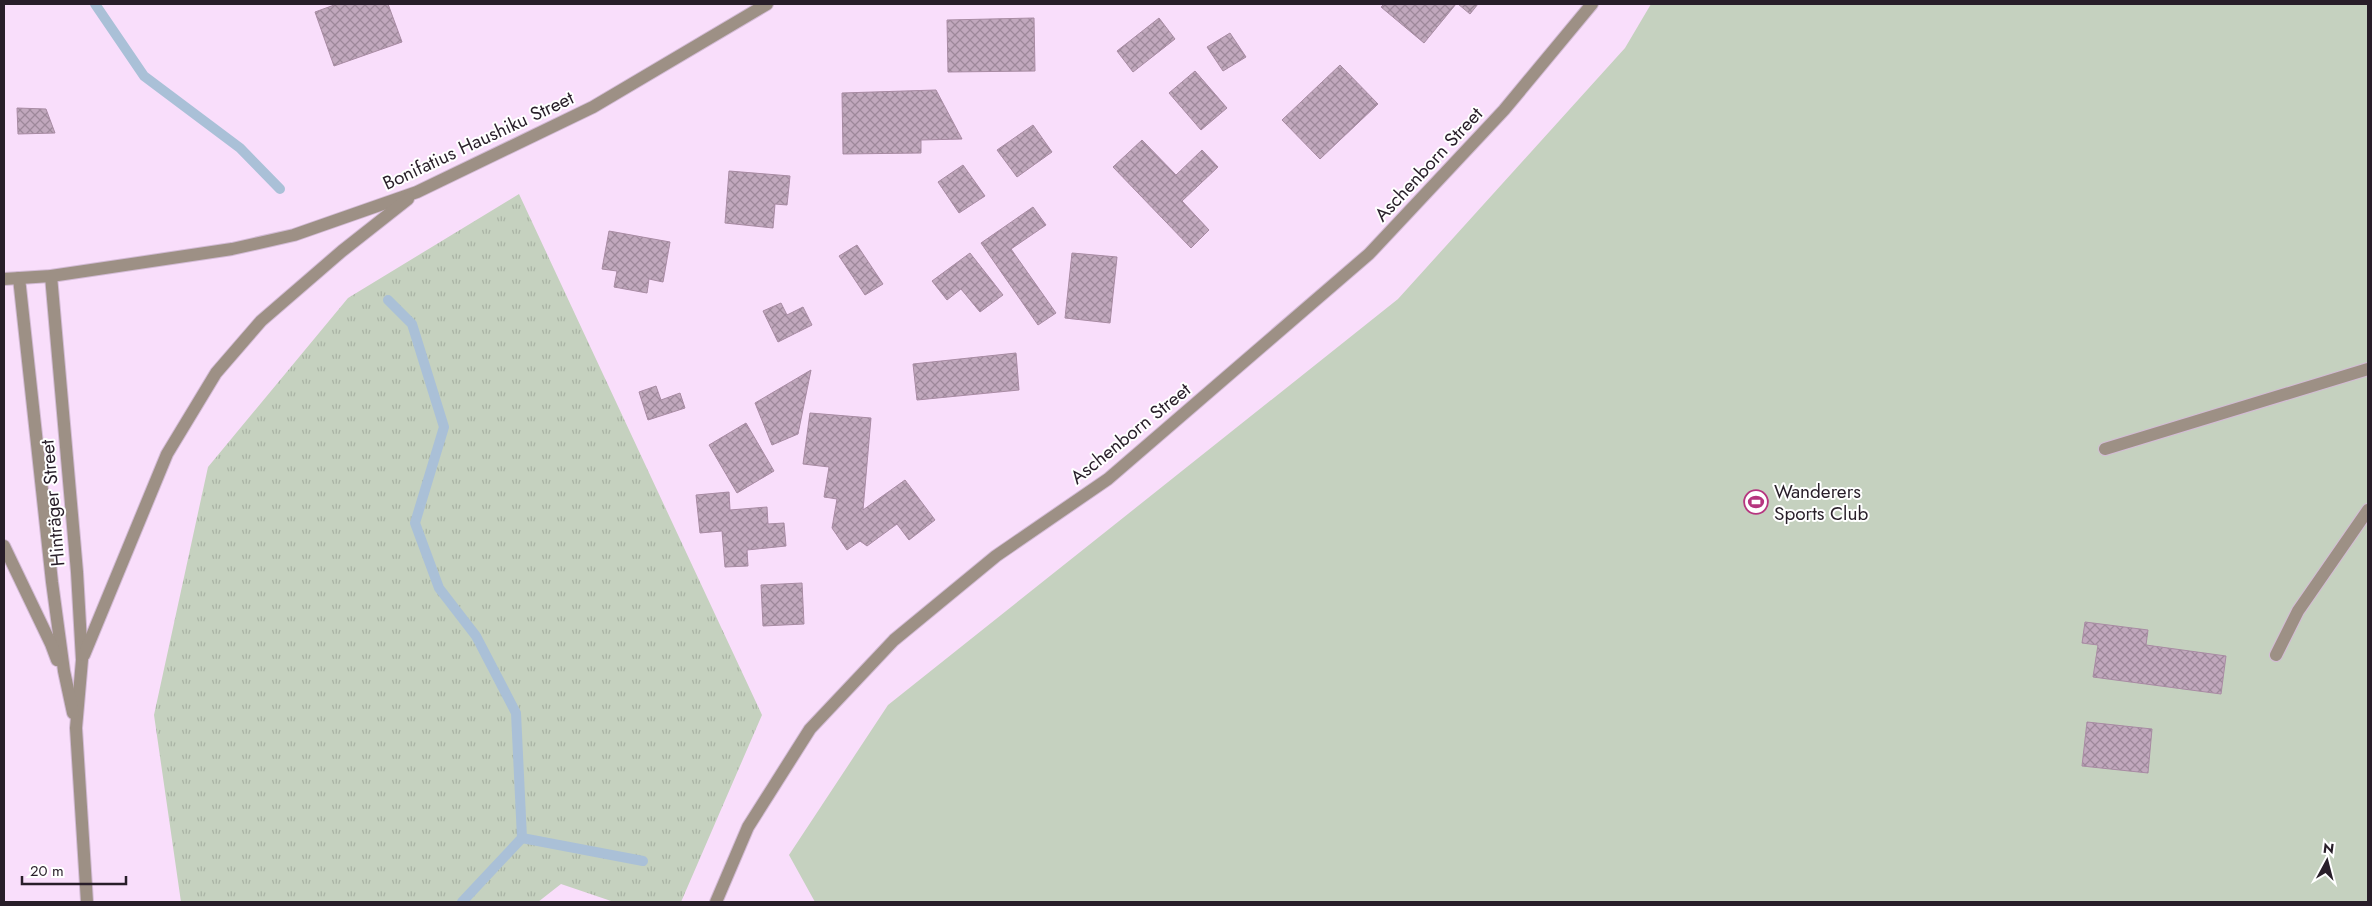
<svg xmlns="http://www.w3.org/2000/svg" width="2372" height="906" font-family="Jost,sans-serif">
<defs>
<pattern id="grass-tufts" width="24" height="20" patternUnits="userSpaceOnUse" patternTransform="scale(1.25)"><rect width="24" height="20" fill="#c5d1bf"/><path d="M3 7l-1-3M5 7V3M7 7l1-3M15 17l-1-3M17 17v-4M19 17l1-3" fill="none" stroke="#a9b3a4"/></pattern>
<pattern id="building-cross-hatch" width="8" height="8" patternUnits="userSpaceOnUse" patternTransform="scale(1.25)"><rect width="8" height="8" fill="#c1a8bd"/><path d="M0 0l8 8M0 8l8-8" fill="none" stroke="#9d889a"/></pattern>
</defs>
<rect width="100%" height="100%" fill="#f9defb"/>
<path fill="url(#grass-tufts)" d="M 519,194 L 762,715 L 681,902 L 614,902 L 561,884 L 538,902 L 181,902 L 154,715 L 208,467 L 348,298 Z"/>
<path fill="#c5d1bf" d="M 1651,4 L 2368,4 L 2368,902 L 815,902 L 789,855 L 888,705 L 1398,299 L 1625,48 Z"/>
<g fill="none" stroke-linecap="round" stroke-linejoin="round">
<g stroke="#aac0d7" stroke-width="10">
<path d="M 95,4 L 144,76 L 240,148 L 280,189"/>
<path d="M 388,300 L 412,324 L 444,427 L 415,523 L 439,588 L 476,636 L 516,713 L 522,838 L 462,902"/>
<path d="M 522,838 L 643,861"/>
</g>
</g>
<g fill="url(#building-cross-hatch)" stroke="#a88ba3">
<path d="M 337,4 L 388,4 L 402,42 L 334,66 L 315,12 Z"/>
<path d="M 1384,4 L 1456,4 L 1424,43 L 1381,7 Z"/>
<path d="M 1458,4 L 1478,4 L 1470,14 Z"/>
<path d="M 1034,18 L 1035,71 L 948,72 L 947,20 Z"/>
<path d="M 1159,18 L 1175,39 L 1133,72 L 1117,51 Z"/>
<path d="M 1230,33 L 1246,57 L 1223,71 L 1207,47 Z"/>
<path d="M 1340,65 L 1378,104 L 1320,159 L 1282,120 Z"/>
<path d="M 1195,71 L 1227,108 L 1201,130 L 1169,93 Z"/>
<path d="M 936,90 L 962,139 L 921,140 L 921,153 L 843,154 L 842,93 Z"/>
<path d="M 17,108 L 46,109 L 55,133 L 18,134 Z"/>
<path d="M 1033,125 L 1052,152 L 1017,177 L 997,150 Z"/>
<path d="M 1142,140 L 1176,175 L 1202,150 L 1218,167 L 1182,201 L 1209,230 L 1191,248 L 1113,167 Z"/>
<path d="M 963,165 L 985,196 L 959,213 L 938,182 Z"/>
<path d="M 729,171 L 790,176 L 787,205 L 775,204 L 773,228 L 725,223 Z"/>
<path d="M 1033,207 L 1046,225 L 1011,249 L 1056,313 L 1038,325 L 981,243 Z"/>
<path d="M 609,231 L 670,242 L 663,282 L 649,279 L 647,293 L 614,287 L 617,271 L 602,269 Z"/>
<path d="M 857,245 L 883,284 L 865,295 L 839,256 Z"/>
<path d="M 970,253 L 1003,295 L 980,312 L 961,289 L 947,300 L 932,281 Z"/>
<path d="M 1072,253 L 1117,257 L 1110,323 L 1065,318 Z"/>
<path d="M 781,303 L 787,315 L 803,307 L 812,325 L 778,342 L 763,311 Z"/>
<path d="M 1016,353 L 1019,390 L 917,400 L 913,364 Z"/>
<path d="M 811,370 L 798,434 L 772,445 L 755,403 Z"/>
<path d="M 656,386 L 661,400 L 680,393 L 685,408 L 648,420 L 639,392 Z"/>
<path d="M 810,413 L 871,418 L 863,510 L 905,480 L 935,520 L 909,540 L 897,524 L 867,546 L 860,541 L 847,550 L 832,528 L 837,499 L 824,497 L 829,467 L 803,464 Z"/>
<path d="M 746,423 L 774,471 L 737,493 L 709,445 Z"/>
<path d="M 729,492 L 730,510 L 767,507 L 768,524 L 784,523 L 786,546 L 747,550 L 748,566 L 725,567 L 722,531 L 700,533 L 696,495 Z"/>
<path d="M 802,583 L 804,624 L 763,626 L 761,585 Z"/>
<path d="M 2085,622 L 2148,630 L 2146,645 L 2226,656 L 2221,694 L 2093,677 L 2098,645 L 2082,643 Z"/>
<path d="M 2087,722 L 2152,729 L 2148,773 L 2082,766 Z"/>
</g>
<g fill="none" stroke-linecap="round" stroke-linejoin="round">
<g stroke="#d3bbd5" stroke-width="14">
<g id="minor">
<path d="M 51,276 L 77,572 L 82,660 L 76,728 L 87,902"/>
<path d="M 19,278 L 52,582 L 64,671 L 73,713"/>
<path d="M 4,279 L 51,276 L 232,249 L 294,235 L 417,192 L 593,107 L 767,4"/>
<path d="M 2105,449 L 2368,369"/>
<path d="M 4,546 L 51,644 L 57,660"/>
<path d="M 84,655 L 167,454 L 216,373 L 261,321 L 342,251 L 408,199"/>
<path d="M 2276,655 L 2298,611 L 2368,510"/>
<path d="M 716,902 L 748,827 L 810,729 L 894,640 L 996,556 L 1108,479 L 1369,254 L 1504,110 L 1592,4"/>
</g>
</g>
<use href="#minor" stroke="#9d9085" stroke-width="12"/>
</g>
<defs>
<g id="stadium-ring" transform="scale(1.25)"><circle r="9.5" fill="#fff" stroke="#b6357f" stroke-width="1.5"/><path d="M0-5a6.5 5 0 1 0 0 10a6.5 5 0 1 0 0-10ZM-3.5-1.8h7v3.6h-7Z" fill="#b6357f"/></g>
</defs>
<g fill-rule="evenodd">
<use href="#stadium-ring" x="1756" y="502"/>
</g>
<g text-anchor="middle" stroke-width="4" stroke-linejoin="round" paint-order="stroke">
<g font-size="19" fill="#281e29" stroke="#fff">
<text transform="translate(478 140) rotate(-25)" y="7">Bonifatius Haushiku Street</text>
<text transform="translate(1428 164) rotate(-47)" y="7">Aschenborn Street</text>
<text transform="translate(1130 433) rotate(-39)" y="7">Aschenborn Street</text>
<text transform="translate(52 503) rotate(-95)" y="7">Hinträger Street</text>
</g>
<g font-size="19" fill="#281e29" stroke="#fff" text-anchor="start">
<text x="1774" y="498">Wanderers<tspan x="1774" dy="22">Sports Club</tspan></text>
</g>
</g>
<rect width="2372" height="906" fill="none" stroke="#281e29" stroke-width="10"/>
<g transform="translate(2327 861) rotate(7)" stroke="#ffffff" stroke-width="4" paint-order="stroke">
<path d="M0-4L9 19L0 12L-9 19Z" fill="#281e29"/>
<text y="-8" font-size="14" font-weight="bold" text-anchor="middle" fill="#281e29">N</text>
</g>
<path d="M22 876v8h104v-8" fill="none" stroke="#281e29" stroke-width="2.5"/>
<text x="30" y="876" font-size="15" fill="#281e29" stroke="#ffffff" stroke-width="4" paint-order="stroke">20 m</text>
</svg>
